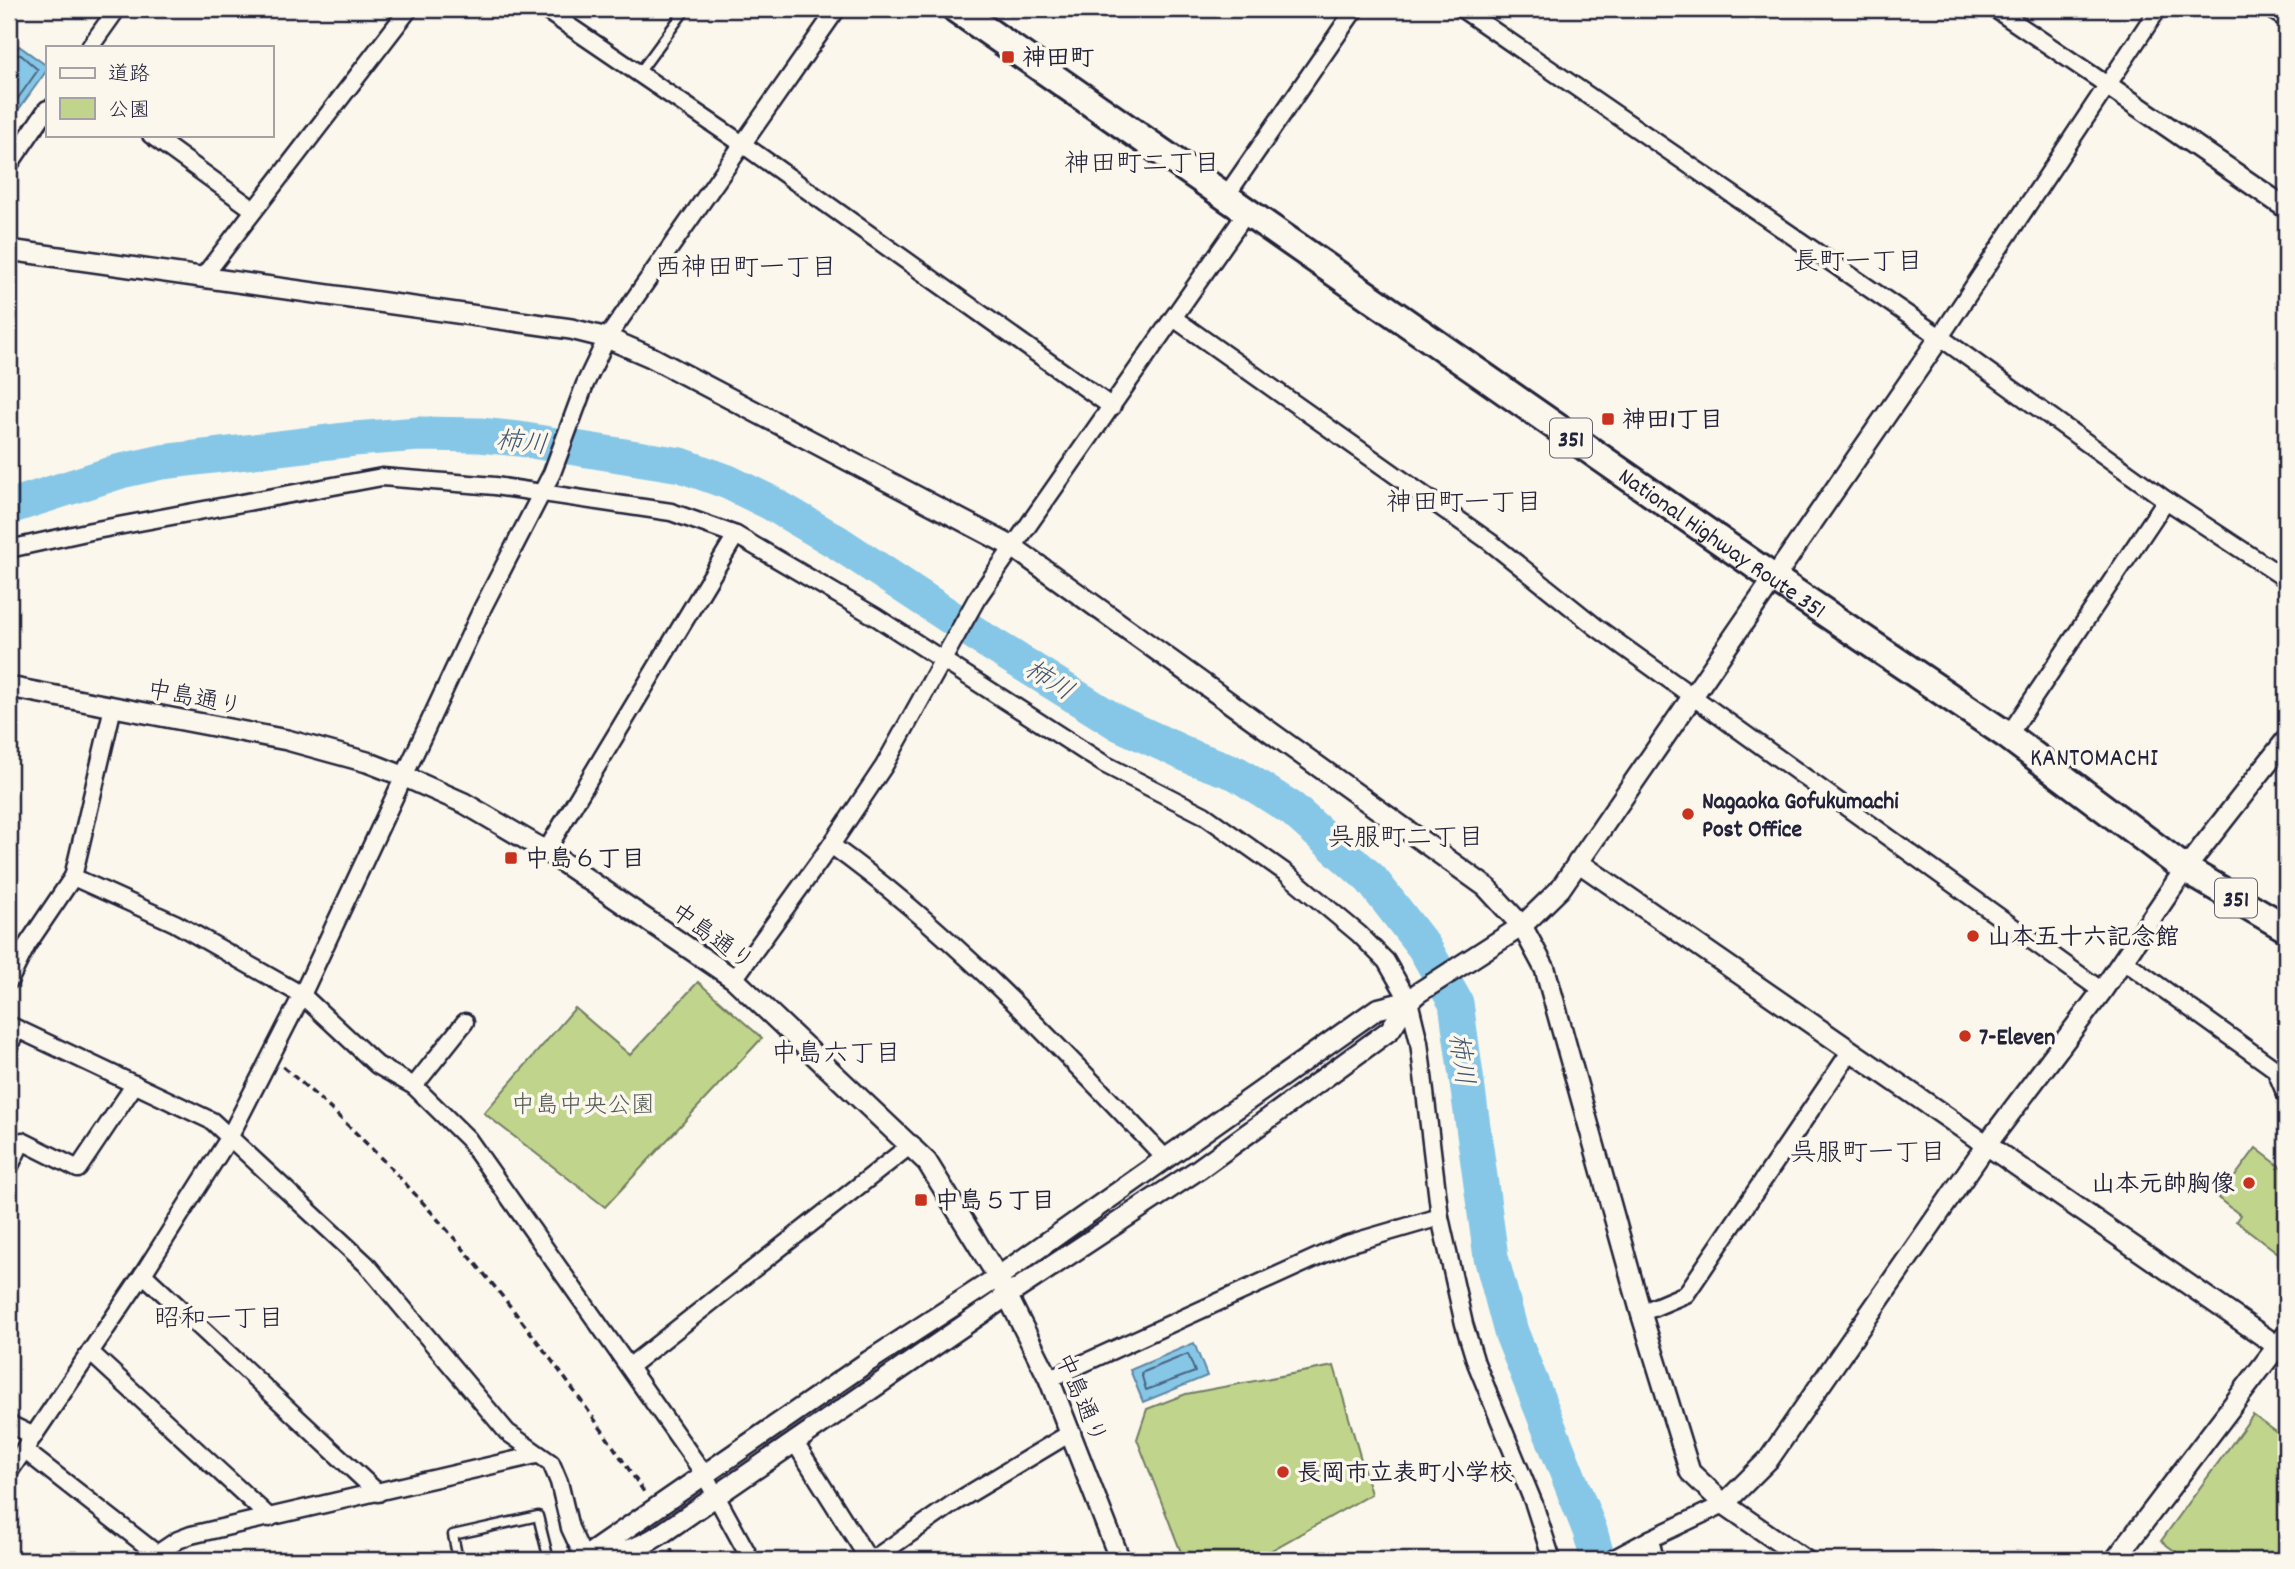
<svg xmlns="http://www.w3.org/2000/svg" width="2295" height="1569" font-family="Dekko,'Klee One',sans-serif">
<rect width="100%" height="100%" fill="#fbf7ec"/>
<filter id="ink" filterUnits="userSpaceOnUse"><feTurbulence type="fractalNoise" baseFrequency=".0143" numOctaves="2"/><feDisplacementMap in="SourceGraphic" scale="14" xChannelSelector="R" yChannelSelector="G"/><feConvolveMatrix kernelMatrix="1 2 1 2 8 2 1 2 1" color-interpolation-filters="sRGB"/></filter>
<g filter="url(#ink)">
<g fill="#c0d58b" stroke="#717c63" stroke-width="2">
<path d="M 698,982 L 762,1038 L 605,1207 L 484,1113 L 575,1008 L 630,1055 Z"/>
<path d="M 2256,1148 L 2286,1171 L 2286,1259 L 2236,1221 L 2240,1215 L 2219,1198 Z"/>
<path d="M 1334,1366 L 1371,1494 L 1270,1551 L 1228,1560 L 1184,1560 L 1137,1439 L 1147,1409 L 1186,1394 Z"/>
<path d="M 2253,1415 L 2286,1439 L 2286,1560 L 2187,1560 L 2161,1541 Z"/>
</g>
<g fill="#86c7e7" stroke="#5e85a2" stroke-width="2">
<path d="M 12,46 L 17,49 L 19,46 L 47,66 L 47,70 L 9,123 L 9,51 Z"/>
<path d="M 1194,1343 L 1207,1376 L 1143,1402 L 1130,1370 Z"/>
</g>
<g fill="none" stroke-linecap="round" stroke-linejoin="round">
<g stroke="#4a6480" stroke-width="2">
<path d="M 9,54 L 21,55 L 38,70 L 9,111"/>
<path d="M 1188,1354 L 1195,1372 L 1146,1390 L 1141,1373 Z"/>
</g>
<path stroke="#86c7e7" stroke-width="35" d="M 9,507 L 121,471 L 162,462 L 354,439 L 419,434 L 480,435 L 519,439 L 681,465 L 728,482 L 769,502 L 837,542 L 988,642 L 1118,723 L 1194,758 L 1236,773 L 1292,809 L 1371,879 L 1424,947 L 1456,1003 L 1491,1257 L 1511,1332 L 1590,1531 L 1598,1560"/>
<g stroke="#22223b" stroke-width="13">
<g id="service">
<path d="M 639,73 L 686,9"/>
<path d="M 458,1560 L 453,1535 L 538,1516 L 549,1560"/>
<path d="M 560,1560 L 584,1558"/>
</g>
</g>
<g stroke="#22223b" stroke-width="21">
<g id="minor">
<path d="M 544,9 L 741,143 L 1112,407"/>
<path d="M 1462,9 L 1940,337 L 2166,500 L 2286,579"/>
<path d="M 1995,9 L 2107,85"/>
<path d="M 2270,9 L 2286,19"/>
<path d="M 90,47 L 117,9"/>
<path d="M 151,135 L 254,210"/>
<path d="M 9,165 L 47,109"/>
<path d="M 1226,196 L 1355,9"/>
<path d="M 203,277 L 409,9"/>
<path d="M 1175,319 L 1490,542 L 1596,627 L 2102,991"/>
<path d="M 1940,337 L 2158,9"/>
<path d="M 9,549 L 91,531 L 382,477 L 495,486 L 671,512 L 736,535 L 876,617 L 1104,764 L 1204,815 L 1286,873 L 1359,934 L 1386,961 L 1409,1001 L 1419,1042 L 1440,1217 L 1464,1324 L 1476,1363 L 1534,1504 L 1552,1560"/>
<path d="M 2008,736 L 2166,500"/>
<path d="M 831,845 C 955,934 1061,1049 1166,1159"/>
<path d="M 546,851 L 736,535"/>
<path d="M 73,877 L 175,923 L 302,995 L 377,1065 L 414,1086 L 468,1139 L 704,1474 L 751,1560"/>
<path d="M 2123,960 L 2275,1069 L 2286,1095"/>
<path d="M 734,979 L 831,845 L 884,766 L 976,600 L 1247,212"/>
<path d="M 9,981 L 27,945 L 73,877 L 113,707"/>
<path d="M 9,1025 L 212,1121 L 366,1264 L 507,1432 L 551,1463 L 559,1482 L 570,1528 L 585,1560"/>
<path d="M 9,1046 L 17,1029"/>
<path d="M 414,1086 L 465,1022"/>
<path d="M 9,1168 L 22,1141 L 78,1169 L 135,1084"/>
<path d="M 143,1274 L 378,1493"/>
<path d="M 1641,1313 L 1686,1294 L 1850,1052"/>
<path d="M 90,1352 L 270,1518"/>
<path d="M 630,1366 L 912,1144"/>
<path d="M 1049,1379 L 1344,1245 L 1440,1217"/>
<path d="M 9,1424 L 34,1436"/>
<path d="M 794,1441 L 869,1560"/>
<path d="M 24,1450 L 157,1554"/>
<path d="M 9,1472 L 143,1274 L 229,1138 L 302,995 L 483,607 L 552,473 L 585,384 L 607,338 L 837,9"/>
<path d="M 148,1560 L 178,1540 L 191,1535 L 536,1455"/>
<path d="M 872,1560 L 954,1503 L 1072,1432"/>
<path d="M 1611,1560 L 1650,1539"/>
<path d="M 1655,1560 L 1650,1539 L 1724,1504"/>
</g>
</g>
<g stroke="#22223b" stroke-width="24">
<g id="tertiary">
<path d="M 2107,85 L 2286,208"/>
<path d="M 9,250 L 571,329 L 607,338 L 651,357 L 1013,547 L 1486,887 L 1522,926 L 1545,969 L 1641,1313 L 1690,1472 L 1724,1504 L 1805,1560"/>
<path d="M 9,687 L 287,740 L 367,762 L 403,776 L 464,803 L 546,851 L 734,979 L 927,1162 L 998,1277 L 1049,1379 L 1120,1560"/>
<path d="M 1578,862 L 2286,1352"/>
<path d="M 1724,1504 L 1769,1459 L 1987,1144 L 2102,991 L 2185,869 L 2286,740"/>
<path d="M 585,1557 L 869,1361 L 998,1277 L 1377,1009 L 1409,1001"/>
<path d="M 584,1558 C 614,1555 635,1551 661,1534 L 1008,1295 L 1199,1169 L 1390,1030 L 1409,1001 L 1418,993 L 1522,926 L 1560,889 L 1940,337"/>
<path d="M 2115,1560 L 2286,1335"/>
</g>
</g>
<g stroke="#22223b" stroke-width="32">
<g id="trunk">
<path id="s1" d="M 956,9 L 1772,577 L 2008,736 L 2185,869 L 2286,928"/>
</g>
</g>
<g stroke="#22223b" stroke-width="3.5" stroke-dasharray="7 5" stroke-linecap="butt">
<path d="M 283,1067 C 423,1184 546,1344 646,1495"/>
<path d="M 671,1549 L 675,1560"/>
</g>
<use href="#service" stroke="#fbf7ec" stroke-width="8"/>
<use href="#minor" stroke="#fbf7ec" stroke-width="16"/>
<use href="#tertiary" stroke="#fbf7ec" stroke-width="19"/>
<use href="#trunk" stroke="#fbf7ec" stroke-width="26"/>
</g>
</g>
<g fill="#c8321e" stroke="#fbf7ec" stroke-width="2.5">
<rect x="1001" y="50" width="14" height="14" rx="3.5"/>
<rect x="1601" y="412" width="14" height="14" rx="3.5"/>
<circle cx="1688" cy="814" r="7"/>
<rect x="504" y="851" width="14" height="14" rx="3.5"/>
<circle cx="1973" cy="936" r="7"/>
<circle cx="1965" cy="1036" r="7"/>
<circle cx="2249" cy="1183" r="7"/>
<rect x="914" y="1193" width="14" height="14" rx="3.5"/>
<circle cx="1283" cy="1472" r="7"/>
</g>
<g text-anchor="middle" stroke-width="7" stroke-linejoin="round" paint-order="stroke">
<g fill="#fbf7ec" stroke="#636270" stroke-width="2">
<rect x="1550" y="418.5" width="42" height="39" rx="5"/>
<rect x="2215" y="878.5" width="42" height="39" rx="5"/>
</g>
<g font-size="23" font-weight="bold" fill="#22223b">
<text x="1571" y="446">351</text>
<text x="2236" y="906">351</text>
</g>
<g font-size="24" font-weight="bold" fill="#22223b" stroke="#fbf7ec" text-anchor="start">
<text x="1022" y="65">神田町</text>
<text x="1622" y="427">神田1丁目</text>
<text x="1702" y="808">Nagaoka Gofukumachi<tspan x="1702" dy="28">Post Office</tspan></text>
<text x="525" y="866">中島６丁目</text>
<text x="1987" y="944">山本五十六記念館</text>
<text x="1979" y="1044">7-Eleven</text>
<text x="2235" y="1191" text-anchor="end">山本元帥胸像</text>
<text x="935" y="1208">中島５丁目</text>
<text x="1297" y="1480">長岡市立表町小学校</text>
</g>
<g font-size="24" fill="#22223b" stroke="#fbf7ec">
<text dy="8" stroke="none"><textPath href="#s1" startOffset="934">National Highway Route 351</textPath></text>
<text transform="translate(195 697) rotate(11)" y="8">中島通り</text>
<text transform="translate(713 936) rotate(36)" y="8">中島通り</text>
<text transform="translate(1082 1398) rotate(67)" y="8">中島通り</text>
</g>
<g font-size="24" fill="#515853" stroke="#fbf7ec">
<text x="583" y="1112">中島中央公園</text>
</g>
<g font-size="26" fill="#22223b" stroke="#fbf7ec">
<text x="1142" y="171">神田町二丁目</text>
<text x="1858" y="269">長町一丁目</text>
<text x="746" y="275">西神田町一丁目</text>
<text x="1464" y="510">神田町一丁目</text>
<text x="2094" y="765">KANTOMACHI</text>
<text x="1406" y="845">呉服町二丁目</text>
<text x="836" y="1061">中島六丁目</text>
<text x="1868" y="1160">呉服町一丁目</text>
<text x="219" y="1326">昭和一丁目</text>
</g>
<g font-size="26" font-style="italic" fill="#40546f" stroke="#fbf7ec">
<text transform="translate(522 441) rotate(6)" y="9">柿川</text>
<text transform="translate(1050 679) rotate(32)" y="9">柿川</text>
<text transform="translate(1463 1059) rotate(82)" y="9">柿川</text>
</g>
</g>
<rect width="2295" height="1569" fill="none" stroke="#fbf7ec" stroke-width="35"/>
<rect x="18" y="18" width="2260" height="1534" fill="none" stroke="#22223b" stroke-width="2.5" filter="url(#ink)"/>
<rect x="46" y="46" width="228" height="91" fill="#fbf7ec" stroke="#a4a2a5" stroke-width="2"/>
<rect x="60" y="68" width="35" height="10" fill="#fbf7ec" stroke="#a4a2a5" stroke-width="2"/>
<text x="108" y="80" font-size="21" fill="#22223b">道路</text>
<rect x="60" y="98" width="35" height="21" fill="#c0d58b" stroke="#a4a2a5" stroke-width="2"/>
<text x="108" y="116" font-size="21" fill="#22223b">公園</text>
</svg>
